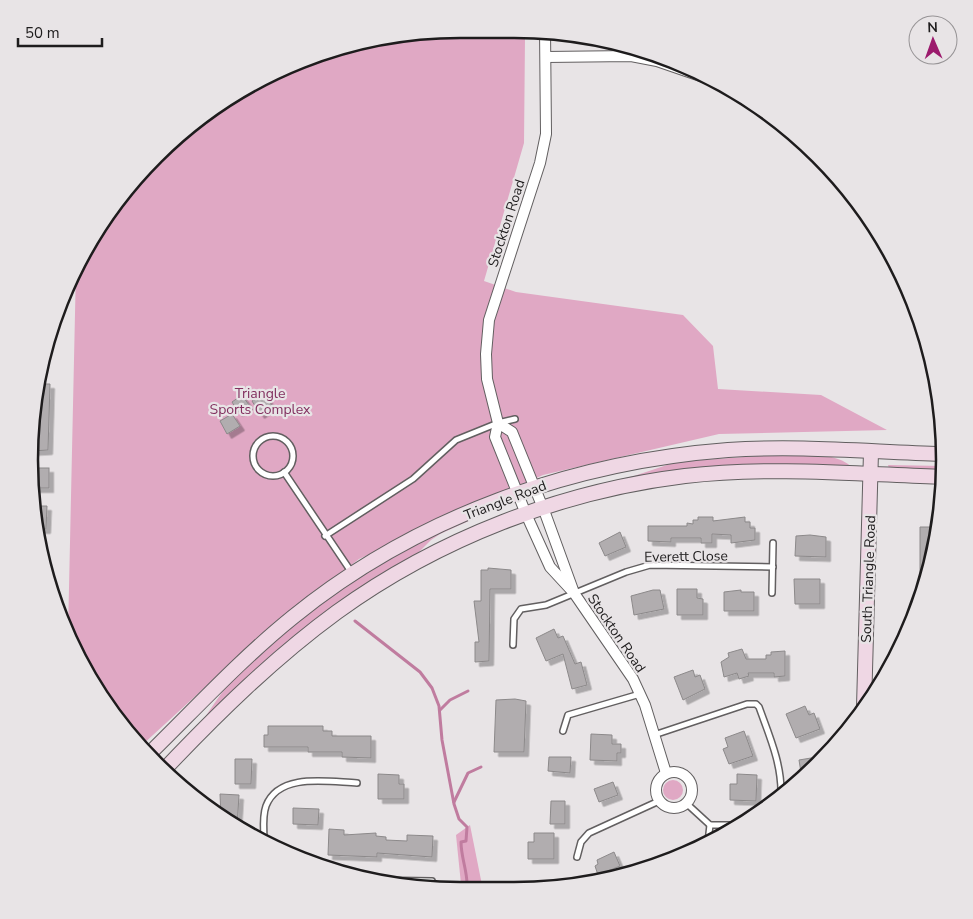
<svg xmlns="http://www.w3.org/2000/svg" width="973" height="919" font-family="'Nunito Sans',sans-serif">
<defs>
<filter id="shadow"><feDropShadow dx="4.5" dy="4.5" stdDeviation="0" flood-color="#0004"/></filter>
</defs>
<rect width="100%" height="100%" fill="#e8e4e6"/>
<g fill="#e0a8c4">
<path d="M 404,36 L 411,38 L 525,38 L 524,143 L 484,281 L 516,292 L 683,315 L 713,346 L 718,389 L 821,395 L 887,430 L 719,434 L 543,475 L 359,559 L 250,646 L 141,746 L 87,675 L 68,634 L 76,268 L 86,244 L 136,175 L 220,102 L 294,62 L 375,37 Z"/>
<path d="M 769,455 C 794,456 832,449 852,467 L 806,466 L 550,499 L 586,487 L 634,476 L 676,462 Z"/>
<path d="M 888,465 L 943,466 L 943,470 L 889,468 Z"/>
<path d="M 510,504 L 511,505 L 482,515 L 440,534 L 431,540 L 415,556 L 335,605 L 279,649 L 159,767 L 157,766 C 172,751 190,737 203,720 C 211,709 218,697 227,686 C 295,607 412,536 510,504 Z"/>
<circle cx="673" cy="790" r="10"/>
<path d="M 470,825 L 482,885 L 461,884 L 456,835 Z"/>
</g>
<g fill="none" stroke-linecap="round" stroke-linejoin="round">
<g stroke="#c07c9f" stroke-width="3">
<path d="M 355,621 L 420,672 L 432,688 L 439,706 L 442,740 L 454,804 L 459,819 L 467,827 L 466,841 L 461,842 C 461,857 467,870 467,884"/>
<path d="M 440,710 L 450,700 L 468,691"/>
<path d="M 454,802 L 468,773 L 481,767"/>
</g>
</g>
<g fill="#b1adaf" stroke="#8c898a" filter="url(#shadow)">
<path d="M 37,384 L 50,384 L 48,450 L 32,451 L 32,428 L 35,428 L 35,403 L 32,403 Z"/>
<path d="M 265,394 L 272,406 L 260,414 L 252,401 Z"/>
<path d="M 242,395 L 249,405 L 238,412 L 232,402 Z"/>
<path d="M 232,414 L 240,426 L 227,434 L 220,421 Z"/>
<rect x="32" y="468" width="17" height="20"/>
<path d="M 33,506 L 47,506 L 46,529 L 36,529 L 32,515 Z"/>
<path d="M 698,517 L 713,517 L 713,521 L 745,517 L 745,522 L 750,522 L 750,528 L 755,528 L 755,540 L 731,543 L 731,535 L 712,534 L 712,543 L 701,543 L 701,538 L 671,538 L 671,542 L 648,541 L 648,526 L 687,526 L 687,523 L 693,524 L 693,520 L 698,520 Z"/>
<path d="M 920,527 L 937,527 L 929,573 L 920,573 Z"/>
<path d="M 620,532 L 626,547 L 605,556 L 599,543 Z"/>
<path d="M 810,535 L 826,537 L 826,557 L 795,556 L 796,536 Z"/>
<path d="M 488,568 L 511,570 L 511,589 L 490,589 L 489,661 L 475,662 L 475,642 L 479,642 L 474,601 L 481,601 L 481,570 L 488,570 Z"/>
<path d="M 794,579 L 820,579 L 820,604 L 795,604 Z"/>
<path d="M 677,589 L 697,589 L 697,598 L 703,599 L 703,615 L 677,615 Z"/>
<path d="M 653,590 L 660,590 L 664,609 L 634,615 L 631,596 Z"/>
<path d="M 741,590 L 741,592 L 754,592 L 754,611 L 724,611 L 724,592 Z"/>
<path d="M 554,629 L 558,638 L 563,636 L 575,664 L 581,662 L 587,685 L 572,689 L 563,654 L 546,661 L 536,638 Z"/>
<path d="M 742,649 L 746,659 L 766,659 L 766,655 L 771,655 L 771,652 L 785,651 L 785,676 L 774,677 L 774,673 L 748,673 L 749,676 L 739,679 L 737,673 L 724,677 L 721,662 L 729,657 L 728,653 Z"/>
<path d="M 693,670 L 695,677 L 700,675 L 705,689 L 683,700 L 674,677 Z"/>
<path d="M 515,699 L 526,701 L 524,752 L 494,752 L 496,700 Z"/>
<path d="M 805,706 L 809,715 L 814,713 L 820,729 L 796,738 L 786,714 Z"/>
<path d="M 268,726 L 323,726 L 323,731 L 332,731 L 332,736 L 371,736 L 371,758 L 342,757 L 342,752 L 308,752 L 308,747 L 264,747 L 264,735 L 268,735 Z"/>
<path d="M 744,731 L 753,756 L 729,764 L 723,749 L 728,747 L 725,738 Z"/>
<path d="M 591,734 L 612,735 L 612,744 L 621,744 L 621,753 L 617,753 L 617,761 L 590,760 Z"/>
<path d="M 823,756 L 823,757 L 802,779 L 799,760 Z"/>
<path d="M 549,757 L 571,757 L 570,773 L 548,771 Z"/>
<path d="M 235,759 L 252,759 L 251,784 L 235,784 Z"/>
<path d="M 378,774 L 399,775 L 399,784 L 404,784 L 404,799 L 378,799 Z"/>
<path d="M 737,774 L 757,775 L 756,801 L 730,800 L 730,784 L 737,784 Z"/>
<path d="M 613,782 L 618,795 L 599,802 L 594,789 Z"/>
<path d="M 220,794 L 239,795 L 237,827 L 221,818 Z"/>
<path d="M 551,801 L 565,801 L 565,824 L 550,824 Z"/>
<path d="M 293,808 L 319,809 L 318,825 L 293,824 Z"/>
<path d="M 329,829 L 344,830 L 344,835 L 376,833 L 376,836 L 386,837 L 386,840 L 407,841 L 407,835 L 433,836 L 432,857 L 377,853 L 377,857 L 328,855 Z"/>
<path d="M 534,833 L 554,833 L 554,859 L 528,859 L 528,842 L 534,842 Z"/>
<path d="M 614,852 L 620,866 L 598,875 L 595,866 L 598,864 L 597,860 Z"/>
</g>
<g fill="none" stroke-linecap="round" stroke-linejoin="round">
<g stroke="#625f60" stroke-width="8">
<g id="lane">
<circle cx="273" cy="456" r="20"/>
<path d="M 284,472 L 352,573"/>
<path d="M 325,536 L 413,479 L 456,440 L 498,423 L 515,419"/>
<path d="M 772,593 L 773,543"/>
<path d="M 513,645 L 514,619 L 521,609 L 546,605 L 626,572 L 650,565 L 773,567"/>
<path d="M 563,731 L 568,715 L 640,694"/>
<path d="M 654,735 L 747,704 L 756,704 L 759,707 C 769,735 782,764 781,795"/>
<path d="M 686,803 L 710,825 L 739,825"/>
<path d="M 264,841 C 264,830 262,817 266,806 C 279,772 329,782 357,783"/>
<path d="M 708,842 L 710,825"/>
<path d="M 577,857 L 581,842 L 589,833 L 659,801"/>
<path d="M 368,880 L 432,881"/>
</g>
</g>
<g stroke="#625f60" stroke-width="12">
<g id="street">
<path d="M 545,30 L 546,134 L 540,163 L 489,320 L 486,354 L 487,379 L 498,423 L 495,437 L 526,514 L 550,567 L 574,593 L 633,679 L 645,705 L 666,773"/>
<path d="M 546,57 L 631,56 L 657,61 L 718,82"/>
<path d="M 498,423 L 512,432 L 545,513 L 573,590"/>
<circle cx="674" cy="790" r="18"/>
</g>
</g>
<g stroke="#625f60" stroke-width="16">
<g id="secondary">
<path d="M 864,707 L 871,452"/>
<path d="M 148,755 C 196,708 241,659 293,617 C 416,517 571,462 728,450 C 799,445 871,452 942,454"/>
<path d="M 163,771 C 217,714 274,658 337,612 C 438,539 561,491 685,476 C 770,466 858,474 943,477"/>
</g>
</g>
<use href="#lane" stroke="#fff" stroke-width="5"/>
<use href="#street" stroke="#fff" stroke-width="10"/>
<use href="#secondary" stroke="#efd7e4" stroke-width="14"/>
</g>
<g text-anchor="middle" stroke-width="4.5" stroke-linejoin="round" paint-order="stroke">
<g font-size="14" fill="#1e1c1d" stroke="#e8e4e6">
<text transform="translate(506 223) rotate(-72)" y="5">Stockton Road</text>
<text transform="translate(505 500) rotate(-21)" y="5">Triangle Road</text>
<text transform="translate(686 556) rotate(-1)" y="5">Everett Close</text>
<text transform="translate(868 579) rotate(-88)" y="5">South Triangle Road</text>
<text transform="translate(617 633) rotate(56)" y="5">Stockton Road</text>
</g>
<g font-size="14" fill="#833160" stroke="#e8e4e6">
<text x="260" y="398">Triangle<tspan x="260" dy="16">Sports Complex</tspan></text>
</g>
</g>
<path d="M0 0H973V919H0ZM460 38H514A422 422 0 0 1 936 460V460A422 422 0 0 1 514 882H460A422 422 0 0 1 38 460V460A422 422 0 0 1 460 38Z" fill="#e8e4e6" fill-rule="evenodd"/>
<path fill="none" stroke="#1e1c1d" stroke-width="2.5" d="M460 38H514A422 422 0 0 1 936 460V460A422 422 0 0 1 514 882H460A422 422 0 0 1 38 460V460A422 422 0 0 1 460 38Z"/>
<g transform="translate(933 40) rotate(358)"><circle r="24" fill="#e8e4e6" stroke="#979496"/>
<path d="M0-4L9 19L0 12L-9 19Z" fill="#9c1a6d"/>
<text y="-8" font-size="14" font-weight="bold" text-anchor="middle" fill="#1e1c1d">N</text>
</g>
<path d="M18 38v8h84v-8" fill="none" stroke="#1e1c1d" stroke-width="2.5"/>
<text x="25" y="38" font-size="15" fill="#1e1c1d" stroke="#e8e4e6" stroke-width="4" paint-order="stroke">50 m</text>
</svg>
